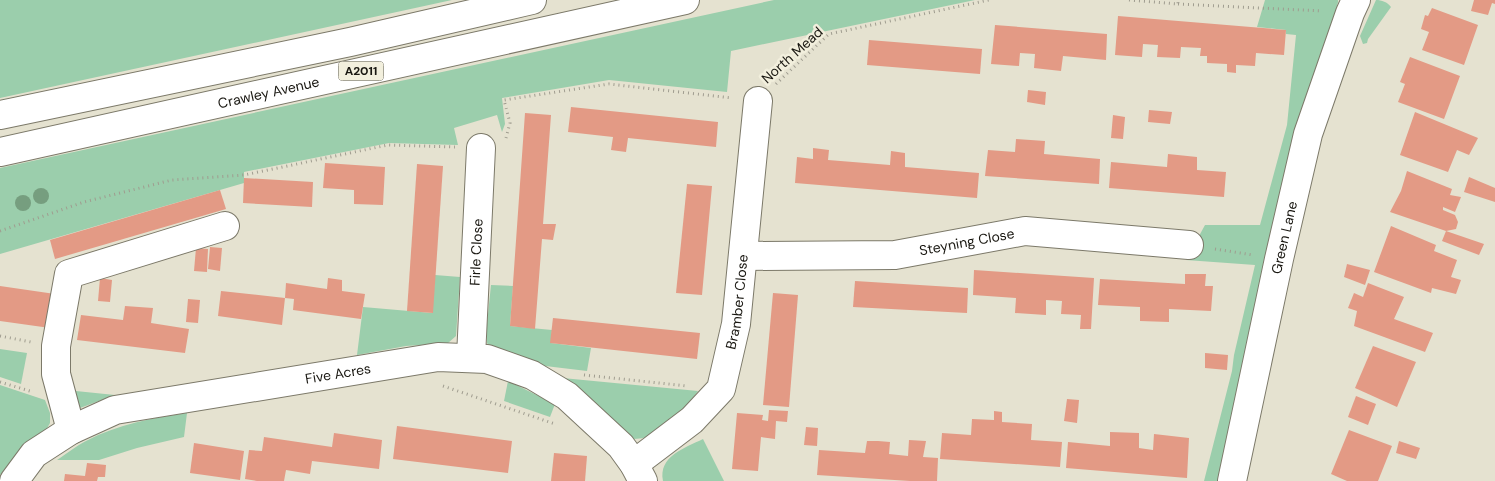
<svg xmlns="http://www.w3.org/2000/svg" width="1495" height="481" font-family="'DM Sans',sans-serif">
<rect width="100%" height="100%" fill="#e5e2d0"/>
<g fill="#9bceac">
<path d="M 0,0 L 452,0 L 0,98 Z"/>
<path d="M 774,0 L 975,0 L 731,51 L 727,92 L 609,80 L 502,98 L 505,124 L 502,132 L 497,115 L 454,128 L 458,145 L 389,143 L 244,172 L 244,183 L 0,254 L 0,168 Z"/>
<path d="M 1265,0 L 1338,0 L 1338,2 L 1227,481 L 1204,481 L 1232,371 L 1234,355 L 1255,265 L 1186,260 L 1205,225 L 1260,225 L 1287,125 L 1296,35 L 1286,34 L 1286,30 L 1257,27 Z"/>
<path d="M 1376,0 C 1382,0 1387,2 1391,7 L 1368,39 L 1367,43 L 1363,44 L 1360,36 Z"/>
<path d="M 435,275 L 460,277 L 456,336 L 448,343 L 406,346 L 357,355 L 363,307 L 432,313 Z"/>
<path d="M 491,285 L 513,286 L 510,326 L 552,330 L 551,343 L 591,348 L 587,371 L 537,365 L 495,354 L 487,343 L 487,324 Z"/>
<path d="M 0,349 L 27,353 L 21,384 L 0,377 Z"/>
<path d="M 552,377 L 698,391 C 687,408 668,424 651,435 C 645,438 639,439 632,439 Z"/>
<path d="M 508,381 L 555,404 L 550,417 L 504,401 Z"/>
<path d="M 0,385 L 45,400 L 50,413 L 50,423 L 45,432 L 17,455 L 0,475 Z"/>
<path d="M 66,390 L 115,395 L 72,411 Z"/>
<path d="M 187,413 L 184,437 L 137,448 L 99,460 L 57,460 C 66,454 76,446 86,441 C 118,424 153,418 187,413 Z"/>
<path d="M 703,439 L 724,481 L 663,481 C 658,456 685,448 703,439 Z"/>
</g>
<g fill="#e39a85">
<path d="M 1474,0 L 1495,0 L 1495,4 L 1492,3 L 1488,15 L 1471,11 Z"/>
<path d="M 1432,8 L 1478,25 L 1464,65 L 1422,50 L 1429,32 L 1421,29 L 1425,15 L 1428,16 Z"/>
<path d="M 1118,16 L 1286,30 L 1284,55 L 1256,53 L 1255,66 L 1236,65 L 1236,73 L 1227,72 L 1227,64 L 1207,63 L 1207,56 L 1200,56 L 1201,48 L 1181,47 L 1180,58 L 1157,57 L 1158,45 L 1143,44 L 1142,57 L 1115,55 Z"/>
<path d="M 995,25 L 1107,34 L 1106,60 L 1063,56 L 1061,71 L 1034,68 L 1035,54 L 1020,53 L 1019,66 L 991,64 Z"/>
<path d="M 869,40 L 982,49 L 980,74 L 867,65 Z"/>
<path d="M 1410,57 L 1460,76 L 1444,119 L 1398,102 L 1405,84 L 1400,82 Z"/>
<path d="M 1028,90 L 1046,92 L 1045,105 L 1027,102 Z"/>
<path d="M 571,107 L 718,122 L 716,147 L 628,138 L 626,152 L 611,150 L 613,137 L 568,132 Z"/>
<path d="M 1149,110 L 1172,112 L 1170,124 L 1148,122 Z"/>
<path d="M 1415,112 L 1478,138 L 1469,155 L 1457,150 L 1448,172 L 1400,155 Z"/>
<path d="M 525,113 L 551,115 L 543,224 L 556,224 L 553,240 L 542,239 L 535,329 L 510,326 Z"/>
<path d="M 1113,115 L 1125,117 L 1123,139 L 1111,138 Z"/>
<path d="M 1016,139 L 1045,141 L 1044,154 L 1100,159 L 1099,184 L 985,176 L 988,150 L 1015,152 Z"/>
<path d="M 813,148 L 829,150 L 828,160 L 890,165 L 891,151 L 905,153 L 905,167 L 979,173 L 977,198 L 795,183 L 797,157 L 813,159 Z"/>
<path d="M 1168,154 L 1197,157 L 1197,170 L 1226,172 L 1224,197 L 1109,188 L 1111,162 L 1167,167 Z"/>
<path d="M 325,163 L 385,167 L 383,205 L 354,204 L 354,190 L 323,188 Z"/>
<path d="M 417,164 L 443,166 L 433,313 L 407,311 Z"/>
<path d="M 1407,171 L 1452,189 L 1450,195 L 1461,197 L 1455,212 L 1443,207 L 1443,210 L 1455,215 L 1458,222 L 1456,229 L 1446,231 L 1390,212 L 1401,191 Z"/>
<path d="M 1469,177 L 1495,188 L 1495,202 L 1464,192 Z"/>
<path d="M 244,178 L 313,182 L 312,207 L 243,203 Z"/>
<path d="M 687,184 L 712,186 L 702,295 L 676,293 Z"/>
<path d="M 220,190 L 226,209 L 55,259 L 50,240 Z"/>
<path d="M 1391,226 L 1436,245 L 1434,251 L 1457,260 L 1451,277 L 1461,280 L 1456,294 L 1432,288 L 1431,293 L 1374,272 Z"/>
<path d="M 1446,231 L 1484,244 L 1479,255 L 1442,241 Z"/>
<path d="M 210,247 L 222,248 L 220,271 L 208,269 Z"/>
<path d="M 196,248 L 208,249 L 207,272 L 194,271 Z"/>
<path d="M 1347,264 L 1370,270 L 1365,285 L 1344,277 Z"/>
<path d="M 974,270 L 1094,278 L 1091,329 L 1080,329 L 1081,315 L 1061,314 L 1062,301 L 1046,300 L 1046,315 L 1015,313 L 1016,298 L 973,295 Z"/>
<path d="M 1185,274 L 1206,274 L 1205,286 L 1213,286 L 1211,311 L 1169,309 L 1169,322 L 1140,321 L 1140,307 L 1098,305 L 1100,279 L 1185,284 Z"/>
<path d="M 100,278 L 112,280 L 110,302 L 98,301 Z"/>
<path d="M 328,278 L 342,280 L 342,291 L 365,294 L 361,319 L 293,310 L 294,299 L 285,298 L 282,325 L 218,316 L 221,291 L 285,298 L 286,283 L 327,289 Z"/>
<path d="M 855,281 L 968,288 L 967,313 L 853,307 Z"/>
<path d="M 1368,283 L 1404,297 L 1394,319 L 1433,333 L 1425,352 L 1354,326 L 1357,311 L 1348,308 L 1354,293 L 1363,297 Z"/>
<path d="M 0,286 L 55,294 L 50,328 L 0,321 Z"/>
<path d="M 773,293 L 798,295 L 789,407 L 763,405 Z"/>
<path d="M 188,299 L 200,300 L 198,323 L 186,322 Z"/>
<path d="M 125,306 L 153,308 L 151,323 L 189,329 L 185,353 L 77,340 L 81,315 L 123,320 Z"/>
<path d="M 553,318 L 700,333 L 697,359 L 550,343 Z"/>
<path d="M 1373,346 L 1416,362 L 1397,407 L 1355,388 Z"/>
<path d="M 1205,353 L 1228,355 L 1227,370 L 1205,368 Z"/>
<path d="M 1356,396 L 1376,404 L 1368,425 L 1348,417 Z"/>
<path d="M 1067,399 L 1079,400 L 1077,423 L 1064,421 Z"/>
<path d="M 769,410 L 788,411 L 787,422 L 776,421 L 775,439 L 761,437 L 758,471 L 732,469 L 737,413 L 763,415 L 762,420 L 768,421 Z"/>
<path d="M 994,411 L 1002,412 L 1002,422 L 1032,424 L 1031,440 L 1062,442 L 1060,467 L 940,459 L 942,433 L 971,435 L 972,419 L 994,420 Z"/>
<path d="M 397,426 L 512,441 L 508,473 L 393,459 Z"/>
<path d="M 806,427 L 818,428 L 817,446 L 804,445 Z"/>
<path d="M 1349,430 L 1392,446 L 1378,481 L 1347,481 L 1331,474 Z"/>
<path d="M 1110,432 L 1139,433 L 1139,448 L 1153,450 L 1154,434 L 1189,438 L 1187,478 L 1066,468 L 1068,442 L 1110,446 Z"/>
<path d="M 334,433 L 382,440 L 379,469 L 312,461 L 310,474 L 286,470 L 284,481 L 257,481 L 245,479 L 249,450 L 262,451 L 264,437 L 332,447 Z"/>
<path d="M 909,440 L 926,441 L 923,457 L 938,458 L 937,481 L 910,481 L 817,475 L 819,450 L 865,453 L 867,441 L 878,441 L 890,442 L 889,454 L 908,456 Z"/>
<path d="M 1399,441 L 1420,448 L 1416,459 L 1396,453 Z"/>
<path d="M 194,443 L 244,451 L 240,480 L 190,473 Z"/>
<path d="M 554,453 L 587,456 L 585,481 L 551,481 Z"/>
<path d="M 87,463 L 106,465 L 105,477 L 98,477 L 97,481 L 64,481 L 65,474 L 85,476 Z"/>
</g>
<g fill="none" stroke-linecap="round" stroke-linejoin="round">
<g stroke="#7c7969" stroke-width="30">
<g id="minor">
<path id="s1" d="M 744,256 L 895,255 L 1025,231 L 1189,245"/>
<path id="s2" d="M 471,357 L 481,148"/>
<path d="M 71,430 L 56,374 L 56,346 L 69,274 L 225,226"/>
<path id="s3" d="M 634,464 L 692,420 L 721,389 L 736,324 L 758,101"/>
<path id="s4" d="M 14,481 L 34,454 L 71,430 L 115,410 L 438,357 L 487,359 L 532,375 L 567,396 L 621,446 L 634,464 L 643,481"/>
<path id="s5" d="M 1232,481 L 1279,259 L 1308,134 L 1350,13 L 1356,0"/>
</g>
</g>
<g stroke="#7c7969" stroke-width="30">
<g id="major">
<path d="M 0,115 L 350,42 L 532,0"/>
<path id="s6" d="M 0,152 L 685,0"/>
</g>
</g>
<g stroke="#9f9c8f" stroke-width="3" stroke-dasharray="1 4" stroke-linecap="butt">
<path d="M 1129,0 L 1178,4 L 1178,0"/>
<path d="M 1178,4 L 1322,11"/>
<path d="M 776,84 L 829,34 L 989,0"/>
<path d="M 506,138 L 510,123 L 504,100 L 609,84 L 732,98"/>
<path d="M 0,231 L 84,202 L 172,180 L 244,175 L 388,145 L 455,147"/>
<path d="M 1215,249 L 1253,255"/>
<path d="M 0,336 L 31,342"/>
<path d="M 584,375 L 687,386"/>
<path d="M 0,382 L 33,392"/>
<path d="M 443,386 L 555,424"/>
</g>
<use href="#minor" stroke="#fff" stroke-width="28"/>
<use href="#major" stroke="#fff" stroke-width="28"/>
</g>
<g fill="#769e7f">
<circle cx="41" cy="196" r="8"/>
<circle cx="23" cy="203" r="8"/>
</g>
<g text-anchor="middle" stroke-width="5" stroke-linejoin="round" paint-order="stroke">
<rect fill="#f2efdd" stroke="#5a584e" stroke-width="1" x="338.5" y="61.5" width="45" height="19" rx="4"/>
<g font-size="12" font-weight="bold" fill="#191711">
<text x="361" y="75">A2011</text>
</g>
<g font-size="14" fill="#191711" stroke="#f2efdd">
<text transform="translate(792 55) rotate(-42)" y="5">North Mead</text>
<text dy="5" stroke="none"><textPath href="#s6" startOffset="275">Crawley Avenue</textPath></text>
<text dy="5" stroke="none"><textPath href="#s5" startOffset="249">Green Lane</textPath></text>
<text dy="5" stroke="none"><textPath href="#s1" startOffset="224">Steyning Close</textPath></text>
<text dy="5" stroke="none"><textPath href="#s2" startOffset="105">Firle Close</textPath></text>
<text dy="5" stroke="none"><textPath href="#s3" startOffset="204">Bramber Close</textPath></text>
<text dy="5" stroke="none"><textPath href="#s4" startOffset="352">Five Acres</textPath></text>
</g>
</g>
</svg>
